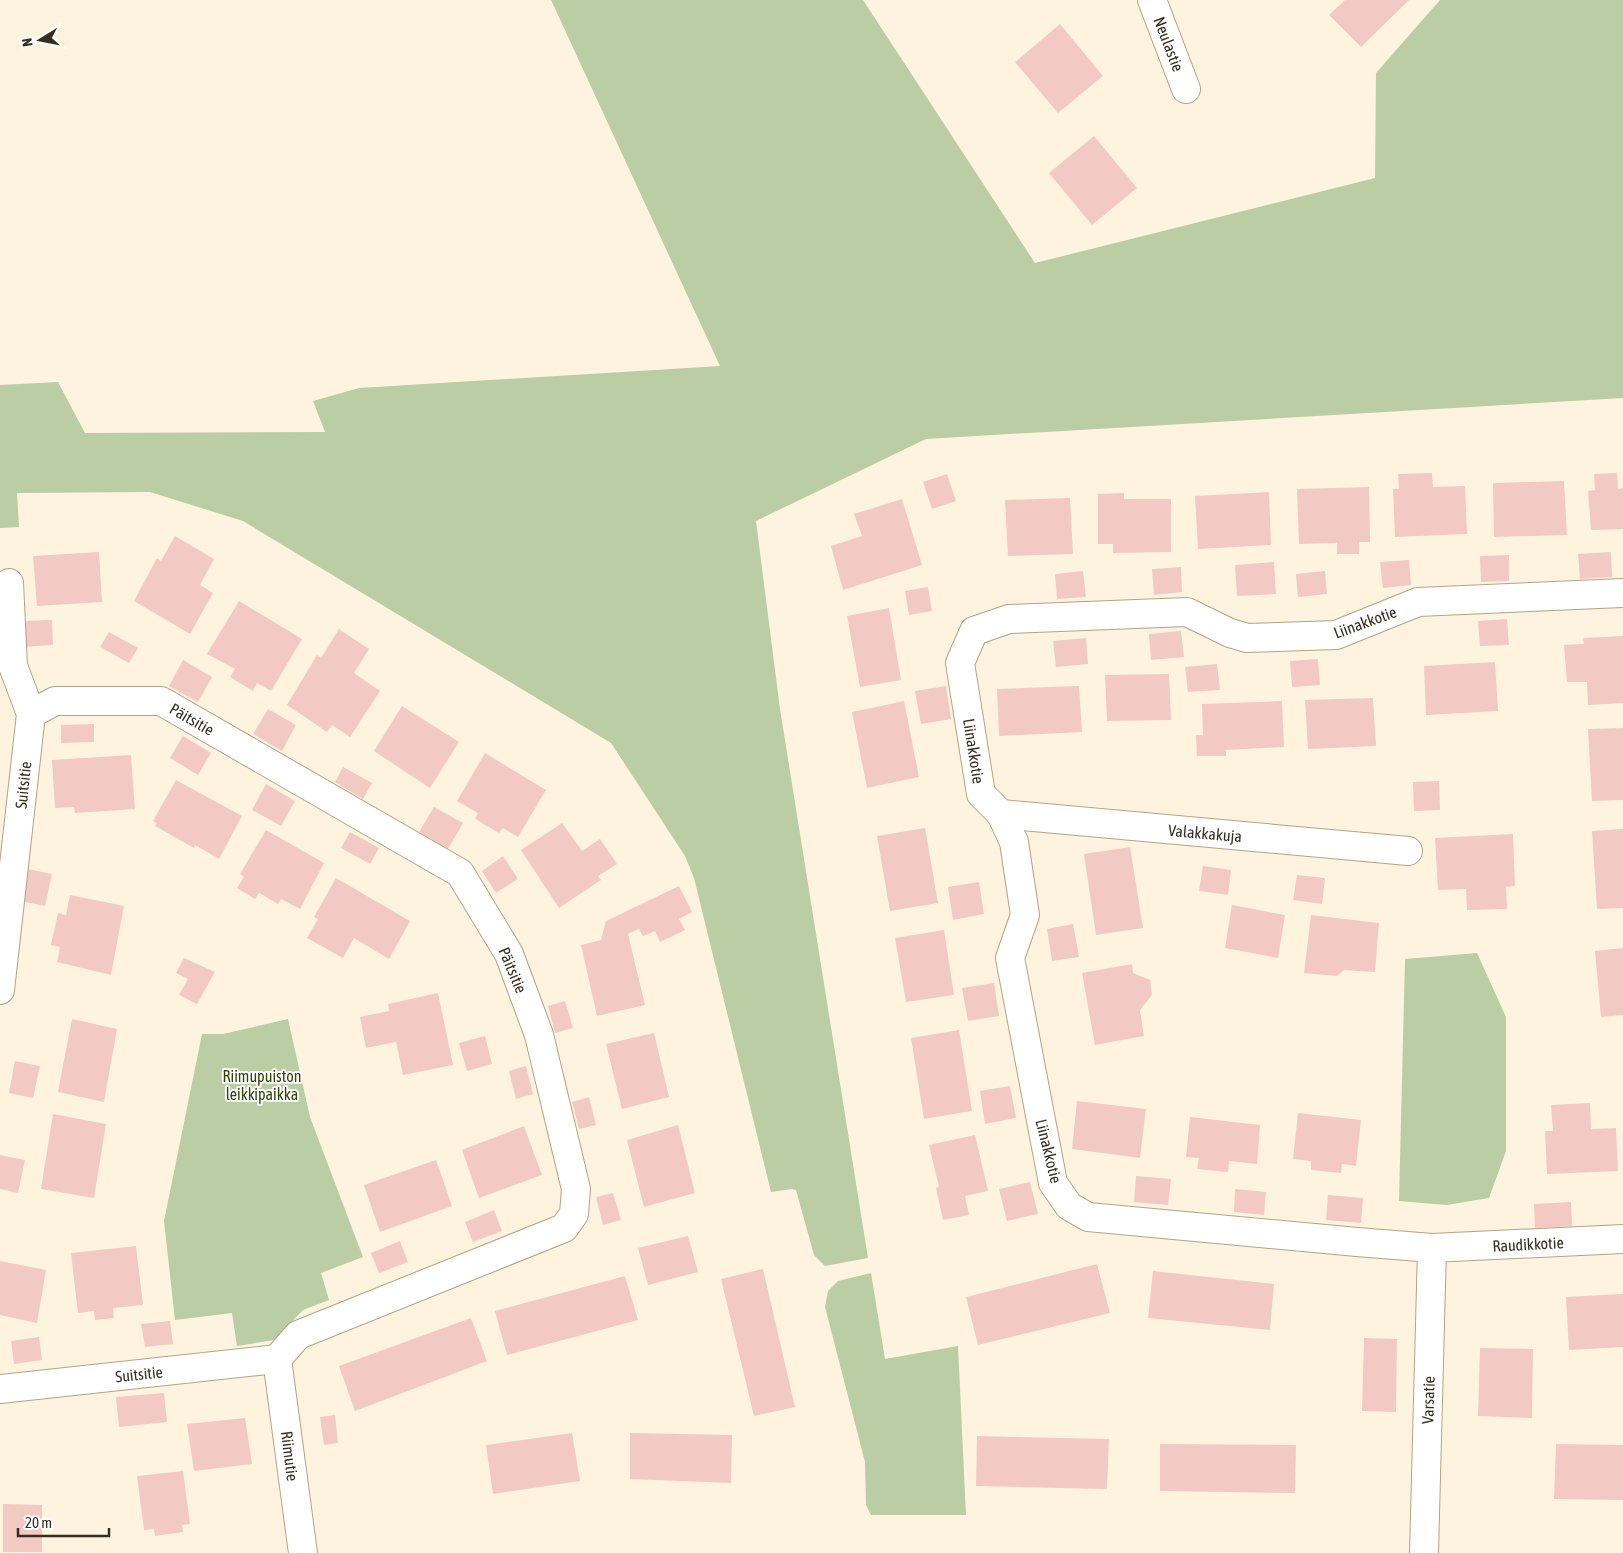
<svg xmlns="http://www.w3.org/2000/svg" width="1623" height="1553" font-family="'Asap Condensed',sans-serif">
<rect width="100%" height="100%" fill="#fef3df"/>
<g fill="#bacda5">
<path d="M 551,0 L 863,0 L 1035,263 L 1375,178 L 1376,73 L 1440,0 L 1623,0 L 1623,398 L 926,439 L 756,521 L 780,709 L 868,1258 L 825,1266 L 814,1255 L 796,1190 L 792,1189 L 771,1192 L 694,878 L 685,856 L 611,743 L 243,521 L 150,492 L 17,493 L 19,527 L 0,528 L 0,385 L 58,382 L 85,433 L 325,432 L 313,401 L 359,388 L 720,366 Z"/>
<path d="M 1477,953 L 1506,1017 L 1506,1151 L 1489,1198 L 1447,1205 L 1399,1201 L 1405,959 Z"/>
<path d="M 288,1019 L 310,1117 L 363,1257 L 321,1273 L 329,1300 L 303,1310 L 274,1340 L 237,1346 L 232,1313 L 175,1320 L 164,1221 L 202,1034 L 223,1034 Z"/>
<path d="M 871,1273 L 885,1359 L 958,1346 L 966,1515 L 871,1515 L 866,1505 L 865,1462 L 825,1307 L 828,1291 L 838,1281 Z"/>
</g>
<g fill="#f3c9c4">
<path d="M 1345,0 L 1409,0 L 1361,47 L 1329,15 Z"/>
<path d="M 1060,24 L 1103,76 L 1058,113 L 1015,62 Z"/>
<path d="M 1094,136 L 1137,188 L 1092,225 L 1049,173 Z"/>
<path d="M 1432,473 L 1433,487 L 1465,486 L 1467,534 L 1395,537 L 1393,489 L 1399,489 L 1398,474 Z"/>
<path d="M 1617,473 L 1618,489 L 1623,488 L 1623,529 L 1591,530 L 1588,491 L 1595,490 L 1594,474 Z"/>
<path d="M 947,474 L 956,501 L 932,509 L 923,482 Z"/>
<path d="M 1564,481 L 1567,535 L 1494,537 L 1493,483 Z"/>
<path d="M 1369,487 L 1370,542 L 1359,542 L 1359,554 L 1337,554 L 1337,543 L 1299,544 L 1297,489 Z"/>
<path d="M 1269,492 L 1271,545 L 1198,549 L 1195,496 Z"/>
<path d="M 1124,493 L 1124,499 L 1171,499 L 1171,552 L 1113,553 L 1113,544 L 1098,544 L 1098,494 Z"/>
<path d="M 1070,498 L 1073,554 L 1008,556 L 1005,500 Z"/>
<path d="M 902,499 L 922,565 L 843,590 L 831,546 L 862,536 L 854,514 Z"/>
<path d="M 175,536 L 214,559 L 200,585 L 213,593 L 190,634 L 134,601 L 157,558 L 161,561 Z"/>
<path d="M 99,552 L 102,602 L 37,606 L 33,556 Z"/>
<path d="M 1611,552 L 1612,577 L 1580,579 L 1578,554 Z"/>
<path d="M 1509,555 L 1509,581 L 1481,582 L 1480,556 Z"/>
<path d="M 1409,560 L 1411,585 L 1383,588 L 1380,562 Z"/>
<path d="M 1274,562 L 1276,594 L 1237,596 L 1235,565 Z"/>
<path d="M 1181,567 L 1182,592 L 1154,595 L 1152,569 Z"/>
<path d="M 1083,571 L 1086,597 L 1057,599 L 1055,574 Z"/>
<path d="M 1325,571 L 1327,594 L 1298,597 L 1296,574 Z"/>
<path d="M 928,587 L 932,611 L 909,615 L 905,591 Z"/>
<path d="M 239,601 L 302,639 L 271,691 L 257,683 L 253,691 L 230,677 L 235,669 L 207,654 Z"/>
<path d="M 889,608 L 901,680 L 860,687 L 847,616 Z"/>
<path d="M 1507,619 L 1509,645 L 1480,646 L 1478,621 Z"/>
<path d="M 52,620 L 53,645 L 20,647 L 19,621 Z"/>
<path d="M 339,629 L 369,649 L 354,673 L 380,691 L 350,737 L 332,725 L 327,732 L 287,705 L 317,655 L 321,658 Z"/>
<path d="M 1181,631 L 1184,657 L 1151,660 L 1149,634 Z"/>
<path d="M 109,632 L 138,648 L 129,663 L 100,647 Z"/>
<path d="M 1623,636 L 1623,703 L 1588,705 L 1587,682 L 1567,682 L 1564,645 L 1584,644 L 1583,638 Z"/>
<path d="M 1086,638 L 1088,664 L 1056,667 L 1053,641 Z"/>
<path d="M 1318,659 L 1320,685 L 1292,687 L 1290,661 Z"/>
<path d="M 183,660 L 212,677 L 198,702 L 169,686 Z"/>
<path d="M 1495,662 L 1498,711 L 1426,715 L 1424,666 Z"/>
<path d="M 1217,664 L 1220,690 L 1188,692 L 1185,667 Z"/>
<path d="M 1169,674 L 1171,720 L 1107,721 L 1105,675 Z"/>
<path d="M 946,686 L 951,719 L 921,724 L 915,691 Z"/>
<path d="M 1079,686 L 1082,732 L 999,736 L 997,689 Z"/>
<path d="M 1373,698 L 1376,746 L 1308,749 L 1305,700 Z"/>
<path d="M 904,701 L 919,777 L 867,788 L 852,712 Z"/>
<path d="M 1282,701 L 1284,747 L 1226,750 L 1226,756 L 1197,756 L 1196,735 L 1203,735 L 1202,704 Z"/>
<path d="M 402,706 L 459,742 L 430,788 L 374,751 Z"/>
<path d="M 268,709 L 296,725 L 282,751 L 253,734 Z"/>
<path d="M 94,724 L 94,742 L 61,743 L 61,725 Z"/>
<path d="M 1623,728 L 1623,800 L 1592,801 L 1588,729 Z"/>
<path d="M 183,736 L 211,753 L 198,775 L 170,758 Z"/>
<path d="M 485,753 L 546,790 L 518,837 L 503,828 L 499,833 L 475,819 L 478,813 L 457,801 Z"/>
<path d="M 131,755 L 135,809 L 75,813 L 74,807 L 55,808 L 52,760 Z"/>
<path d="M 343,767 L 372,783 L 363,799 L 335,782 Z"/>
<path d="M 176,780 L 242,816 L 219,859 L 195,845 L 194,848 L 155,826 L 157,823 L 153,821 Z"/>
<path d="M 1439,781 L 1440,810 L 1414,811 L 1413,782 Z"/>
<path d="M 266,784 L 295,801 L 281,826 L 252,810 Z"/>
<path d="M 434,807 L 463,823 L 448,849 L 419,832 Z"/>
<path d="M 562,823 L 582,851 L 600,839 L 617,864 L 598,876 L 601,880 L 559,908 L 521,850 Z"/>
<path d="M 925,828 L 938,903 L 890,911 L 877,836 Z"/>
<path d="M 1623,829 L 1623,908 L 1597,909 L 1592,831 Z"/>
<path d="M 266,830 L 324,863 L 300,909 L 281,899 L 278,904 L 259,893 L 255,899 L 237,888 L 244,877 L 240,874 Z"/>
<path d="M 350,832 L 379,848 L 370,864 L 341,848 Z"/>
<path d="M 1513,834 L 1515,886 L 1506,887 L 1507,909 L 1467,910 L 1466,889 L 1438,890 L 1435,838 Z"/>
<path d="M 1130,847 L 1143,928 L 1096,935 L 1084,854 Z"/>
<path d="M 503,856 L 518,879 L 496,893 L 482,871 Z"/>
<path d="M 1203,866 L 1231,870 L 1228,895 L 1199,891 Z"/>
<path d="M 27,869 L 52,874 L 45,906 L 20,901 Z"/>
<path d="M 1297,875 L 1325,878 L 1322,904 L 1293,900 Z"/>
<path d="M 336,878 L 410,921 L 389,959 L 354,938 L 343,958 L 307,938 L 318,919 L 314,917 Z"/>
<path d="M 979,882 L 984,914 L 953,920 L 948,887 Z"/>
<path d="M 679,886 L 692,912 L 679,919 L 685,930 L 660,942 L 655,931 L 643,936 L 639,929 L 628,934 L 645,1005 L 597,1016 L 581,945 L 601,940 L 606,921 Z"/>
<path d="M 70,895 L 124,906 L 111,975 L 57,962 L 60,947 L 51,945 L 58,913 L 66,915 Z"/>
<path d="M 1232,905 L 1285,915 L 1278,958 L 1225,948 Z"/>
<path d="M 1311,915 L 1379,923 L 1375,972 L 1344,970 L 1337,976 L 1304,973 Z"/>
<path d="M 1073,924 L 1079,957 L 1052,961 L 1047,929 Z"/>
<path d="M 944,930 L 954,995 L 906,1002 L 895,938 Z"/>
<path d="M 1623,948 L 1623,1015 L 1601,1017 L 1595,951 Z"/>
<path d="M 184,958 L 215,972 L 197,1004 L 179,995 L 188,979 L 176,973 Z"/>
<path d="M 1132,964 L 1133,973 L 1150,980 L 1152,995 L 1140,1010 L 1144,1036 L 1095,1045 L 1082,973 Z"/>
<path d="M 994,983 L 999,1016 L 968,1021 L 962,988 Z"/>
<path d="M 438,993 L 453,1065 L 403,1075 L 396,1042 L 366,1048 L 360,1017 L 389,1011 L 388,1004 Z"/>
<path d="M 565,1001 L 573,1028 L 555,1033 L 548,1006 Z"/>
<path d="M 72,1019 L 117,1029 L 104,1102 L 58,1092 Z"/>
<path d="M 959,1030 L 972,1111 L 924,1119 L 911,1038 Z"/>
<path d="M 654,1033 L 669,1097 L 622,1109 L 606,1044 Z"/>
<path d="M 485,1036 L 492,1064 L 467,1071 L 459,1043 Z"/>
<path d="M 15,1061 L 40,1066 L 33,1098 L 9,1093 Z"/>
<path d="M 526,1066 L 533,1094 L 516,1099 L 509,1071 Z"/>
<path d="M 1010,1086 L 1016,1118 L 985,1124 L 980,1091 Z"/>
<path d="M 589,1097 L 596,1125 L 579,1129 L 572,1102 Z"/>
<path d="M 1077,1101 L 1146,1109 L 1140,1158 L 1072,1149 Z"/>
<path d="M 1590,1103 L 1591,1129 L 1616,1128 L 1618,1171 L 1547,1174 L 1545,1131 L 1553,1131 L 1551,1105 Z"/>
<path d="M 1298,1113 L 1361,1120 L 1356,1166 L 1342,1164 L 1341,1173 L 1311,1170 L 1311,1161 L 1293,1159 Z"/>
<path d="M 53,1114 L 106,1124 L 94,1198 L 41,1189 Z"/>
<path d="M 1190,1117 L 1260,1125 L 1257,1164 L 1229,1161 L 1228,1172 L 1197,1169 L 1199,1158 L 1186,1157 Z"/>
<path d="M 678,1125 L 695,1193 L 644,1207 L 627,1140 Z"/>
<path d="M 524,1126 L 542,1175 L 479,1198 L 462,1150 Z"/>
<path d="M 975,1135 L 988,1191 L 965,1196 L 969,1215 L 943,1220 L 936,1188 L 939,1187 L 929,1145 Z"/>
<path d="M 0,1155 L 25,1160 L 18,1193 L 0,1189 Z"/>
<path d="M 436,1160 L 452,1206 L 380,1232 L 364,1185 Z"/>
<path d="M 1136,1176 L 1171,1179 L 1168,1205 L 1134,1202 Z"/>
<path d="M 1030,1182 L 1038,1214 L 1007,1221 L 999,1189 Z"/>
<path d="M 1235,1189 L 1266,1192 L 1264,1215 L 1234,1212 Z"/>
<path d="M 613,1193 L 621,1220 L 603,1225 L 596,1197 Z"/>
<path d="M 1328,1195 L 1363,1198 L 1361,1223 L 1326,1220 Z"/>
<path d="M 1571,1202 L 1572,1226 L 1535,1228 L 1534,1204 Z"/>
<path d="M 494,1210 L 502,1231 L 473,1242 L 465,1222 Z"/>
<path d="M 688,1236 L 698,1272 L 648,1285 L 638,1248 Z"/>
<path d="M 400,1241 L 408,1262 L 379,1273 L 371,1253 Z"/>
<path d="M 136,1246 L 143,1305 L 113,1308 L 114,1318 L 95,1320 L 94,1311 L 78,1313 L 71,1253 Z"/>
<path d="M 0,1261 L 46,1270 L 37,1323 L 0,1315 Z"/>
<path d="M 1097,1264 L 1110,1313 L 978,1345 L 966,1297 Z"/>
<path d="M 763,1269 L 795,1407 L 754,1416 L 721,1279 Z"/>
<path d="M 1153,1271 L 1274,1284 L 1270,1330 L 1148,1318 Z"/>
<path d="M 625,1276 L 638,1320 L 507,1355 L 495,1311 Z"/>
<path d="M 1623,1294 L 1623,1347 L 1569,1350 L 1566,1297 Z"/>
<path d="M 471,1318 L 487,1361 L 355,1411 L 339,1366 Z"/>
<path d="M 170,1321 L 173,1344 L 145,1347 L 141,1324 Z"/>
<path d="M 39,1337 L 42,1360 L 14,1364 L 11,1341 Z"/>
<path d="M 1364,1338 L 1397,1339 L 1396,1412 L 1362,1411 Z"/>
<path d="M 1480,1348 L 1533,1349 L 1532,1418 L 1478,1416 Z"/>
<path d="M 164,1393 L 167,1422 L 119,1427 L 116,1397 Z"/>
<path d="M 335,1415 L 338,1443 L 324,1445 L 320,1417 Z"/>
<path d="M 245,1418 L 252,1464 L 194,1471 L 187,1424 Z"/>
<path d="M 572,1433 L 580,1481 L 493,1494 L 486,1445 Z"/>
<path d="M 630,1433 L 732,1435 L 731,1483 L 630,1479 Z"/>
<path d="M 977,1436 L 1109,1439 L 1107,1489 L 976,1486 Z"/>
<path d="M 1160,1444 L 1296,1445 L 1295,1493 L 1160,1491 Z"/>
<path d="M 1556,1444 L 1623,1445 L 1623,1500 L 1554,1499 Z"/>
<path d="M 183,1471 L 190,1524 L 182,1525 L 183,1532 L 155,1536 L 154,1529 L 144,1530 L 137,1476 Z"/>
<path d="M 3,1504 L 42,1505 L 42,1552 L 3,1552 Z"/>
</g>
<g fill="none" stroke-linecap="round" stroke-linejoin="round">
<g stroke="#b4a383" stroke-width="30">
<g id="minor">
<path d="M 1152,0 L 1186,89"/>
<path d="M 1623,593 L 1418,602 L 1336,635 L 1247,638 L 1230,633 L 1187,612 L 1009,619 L 974,631 L 960,663 L 981,794 L 1001,814 L 1014,842 L 1025,915 L 1010,958 L 1053,1183 L 1069,1206 L 1088,1217 L 1357,1242 L 1432,1248 L 1623,1239"/>
<path d="M 31,714 L 55,701 L 161,701 L 460,873 L 509,954 L 539,1035 L 576,1189 L 574,1214 L 564,1228 L 298,1335 L 277,1359"/>
<path d="M 1001,814 L 1408,851"/>
<path d="M 0,990 L 31,714 L 13,666 L 9,583"/>
<path d="M 277,1359 L 303,1553"/>
<path d="M 0,1389 L 277,1359"/>
<path d="M 1424,1553 L 1432,1248"/>
</g>
</g>
<use href="#minor" stroke="#fff" stroke-width="28"/>
</g>
<g text-anchor="middle" stroke-width="4" stroke-linejoin="round" paint-order="stroke">
<g font-size="16" fill="#352f21" stroke="#fff">
<text transform="translate(1169 44) rotate(69)" y="6">Neulastie</text>
<text transform="translate(1365 622) rotate(-20)" y="6">Liinakkotie</text>
<text transform="translate(192 719) rotate(30)" y="6">Päitsitie</text>
<text transform="translate(974 751) rotate(81)" y="6">Liinakkotie</text>
<text transform="translate(23 785) rotate(-84)" y="6">Suitsitie</text>
<text transform="translate(1205 833) rotate(5)" y="6">Valakkakuja</text>
<text transform="translate(513 970) rotate(67)" y="6">Päitsitie</text>
<text transform="translate(1049 1151) rotate(76)" y="6">Liinakkotie</text>
<text transform="translate(1528 1244) rotate(-3)" y="6">Raudikkotie</text>
<text transform="translate(139 1374) rotate(-6)" y="6">Suitsitie</text>
<text transform="translate(1428 1400) rotate(-88)" y="6">Varsatie</text>
<text transform="translate(290 1456) rotate(83)" y="6">Riimutie</text>
</g>
<g font-size="16" fill="#2e4404" stroke="#fff">
<text x="262" y="1082">Riimupuiston<tspan x="262" dy="18">leikkipaikka</tspan></text>
</g>
</g>
<g transform="translate(40 40) rotate(260)" stroke="#ffffff" stroke-width="4" paint-order="stroke">
<path d="M0-4L9 19L0 12L-9 19Z" fill="#352f21"/>
<text y="-8" font-size="14" font-weight="bold" text-anchor="middle" fill="#352f21">N</text>
</g>
<path d="M18 1528v8h91v-8" fill="none" stroke="#352f21" stroke-width="2.5"/>
<text x="25" y="1528" font-size="15" fill="#352f21" stroke="#ffffff" stroke-width="4" paint-order="stroke">20 m</text>
</svg>
